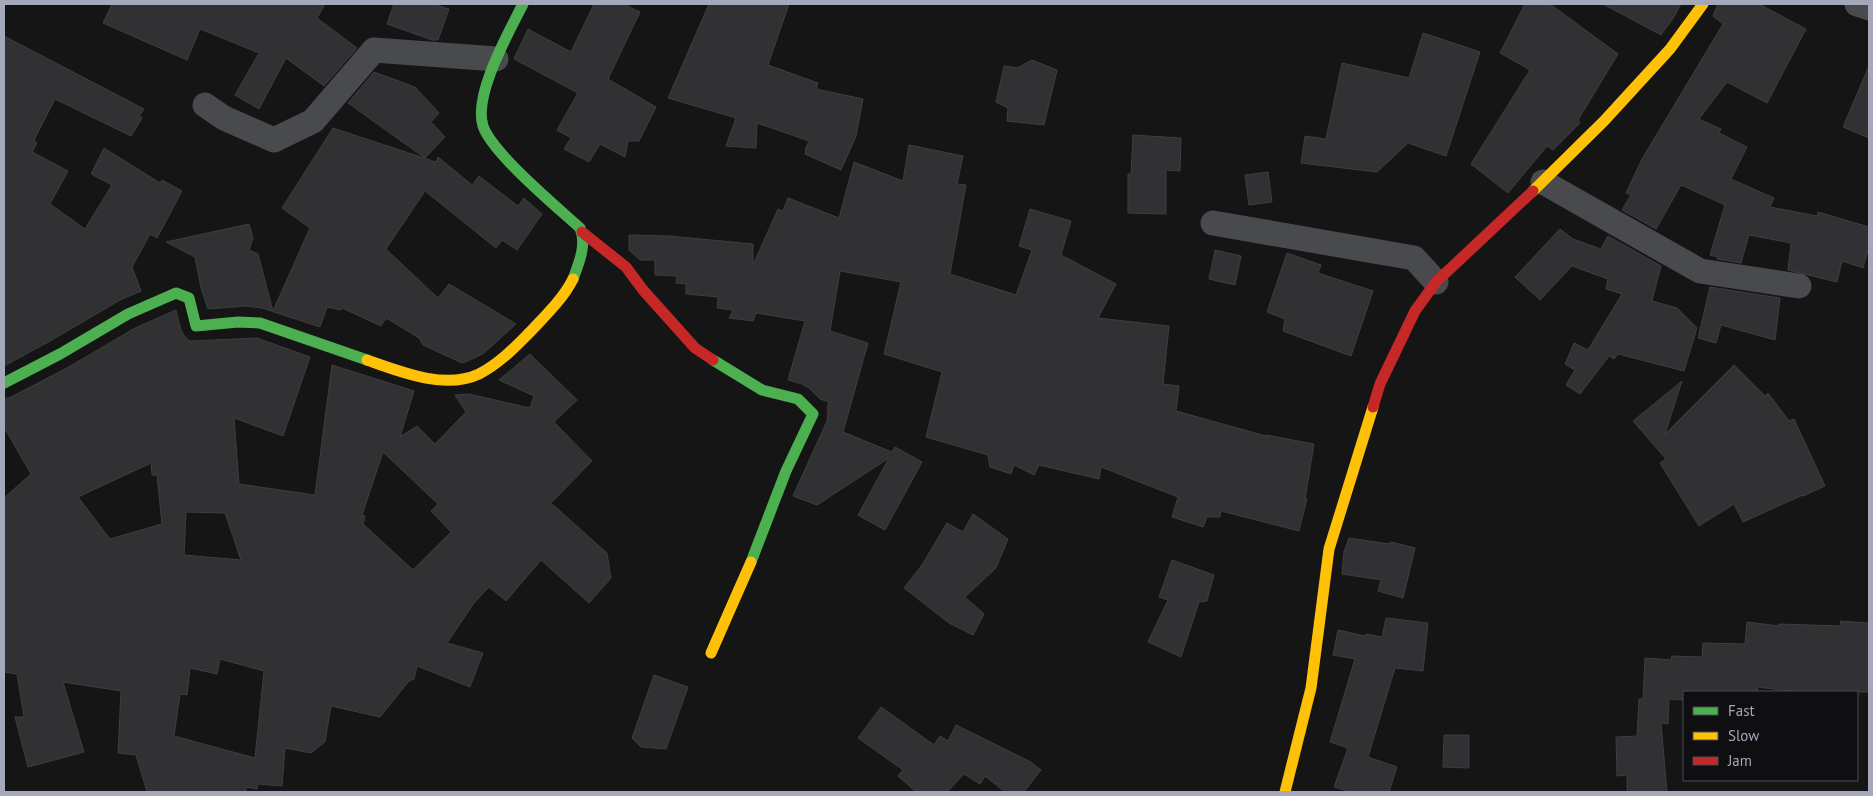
<svg xmlns="http://www.w3.org/2000/svg" width="1873" height="796" font-family="'PT Sans',sans-serif">
<rect width="100%" height="100%" fill="#151515"/>
<g fill="#313133" stroke="#3d3e42" fill-rule="evenodd">
<path d="M 112,4 L 325,4 L 317,18 L 357,48 L 324,86 L 286,58 L 259,109 L 235,95 L 259,53 L 200,29 L 187,60 L 103,23 Z"/>
<path d="M 394,4 L 432,4 L 449,9 L 438,40 L 432,40 L 387,24 Z"/>
<path d="M 594,4 L 623,4 L 640,12 L 608,79 L 656,107 L 639,141 L 628,141 L 625,157 L 600,144 L 589,162 L 564,149 L 571,138 L 557,130 L 578,93 L 514,59 L 528,29 L 571,52 Z"/>
<path d="M 709,4 L 789,4 L 768,65 L 818,83 L 816,89 L 863,99 L 856,136 L 841,170 L 805,154 L 806,151 L 805,150 L 809,141 L 757,123 L 756,148 L 726,146 L 736,118 L 668,98 Z"/>
<path d="M 1525,4 L 1550,4 L 1618,54 L 1578,120 L 1580,123 L 1553,150 L 1547,146 L 1508,193 L 1471,164 L 1530,70 L 1500,53 Z"/>
<path d="M 1603,4 L 1681,4 L 1674,17 L 1661,35 Z"/>
<path d="M 1718,4 L 1759,4 L 1806,29 L 1767,103 L 1727,82 L 1699,119 L 1721,129 L 1719,133 L 1747,147 L 1731,179 L 1774,198 L 1770,207 L 1817,216 L 1818,212 L 1869,227 L 1869,247 L 1863,268 L 1842,261 L 1837,282 L 1788,270 L 1791,243 L 1749,235 L 1741,263 L 1717,259 L 1718,257 L 1710,255 L 1725,205 L 1681,185 L 1656,229 L 1622,210 L 1631,195 L 1626,193 L 1642,159 L 1723,24 L 1713,16 Z"/>
<path d="M 1423,33 L 1480,52 L 1446,156 L 1408,143 L 1377,172 L 1301,163 L 1305,136 L 1326,139 L 1342,63 L 1409,78 Z"/>
<path d="M 4,36 L 144,109 L 139,116 L 142,118 L 131,136 L 55,99 L 34,140 L 37,143 L 32,152 L 68,171 L 50,204 L 85,229 L 112,185 L 91,174 L 104,148 L 160,183 L 162,180 L 182,191 L 157,238 L 150,234 L 132,267 L 141,291 L 120,300 L 52,340 L 4,366 Z"/>
<path d="M 1032,60 L 1057,70 L 1044,125 L 1007,121 L 1008,108 L 996,102 L 1004,66 L 1017,68 Z"/>
<path d="M 1869,66 L 1869,138 L 1843,127 Z"/>
<path d="M 374,72 L 415,87 L 439,113 L 431,122 L 445,137 L 425,158 L 348,103 Z"/>
<path d="M 333,128 L 436,162 L 438,157 L 472,185 L 479,176 L 518,206 L 524,198 L 542,214 L 517,250 L 502,240 L 496,248 L 425,191 L 386,249 L 438,298 L 449,284 L 516,324 L 484,353 L 472,359 L 462,363 L 423,345 L 419,338 L 386,318 L 381,326 L 342,308 L 341,310 L 327,307 L 320,327 L 262,308 L 246,306 L 208,309 L 201,288 L 195,257 L 166,242 L 249,224 L 253,238 L 249,250 L 258,254 L 273,311 L 310,228 L 282,208 Z"/>
<path d="M 1133,135 L 1181,138 L 1180,171 L 1166,170 L 1166,214 L 1128,213 L 1128,174 L 1131,174 Z"/>
<path d="M 909,145 L 963,156 L 957,184 L 966,185 L 950,274 L 1016,295 L 1032,250 L 1019,246 L 1030,209 L 1071,221 L 1061,255 L 1116,284 L 1098,318 L 1169,326 L 1163,384 L 1179,386 L 1176,411 L 1266,436 L 1266,435 L 1314,444 L 1305,499 L 1307,499 L 1299,531 L 1221,511 L 1220,517 L 1207,517 L 1203,527 L 1172,517 L 1178,497 L 1101,467 L 1099,479 L 1039,465 L 1034,475 L 1014,465 L 1011,474 L 990,467 L 988,455 L 926,437 L 942,372 L 884,354 L 901,282 L 840,271 L 830,331 L 868,343 L 843,432 L 892,452 L 895,447 L 922,462 L 885,530 L 858,515 L 889,458 L 817,505 L 793,496 L 827,421 L 828,412 L 827,408 L 829,402 L 820,399 L 809,388 L 802,384 L 788,380 L 805,321 L 756,313 L 753,321 L 729,318 L 733,310 L 717,308 L 718,297 L 686,294 L 686,284 L 676,283 L 677,276 L 655,275 L 655,260 L 640,260 L 629,250 L 629,235 L 669,236 L 753,244 L 753,265 L 778,209 L 783,211 L 788,198 L 839,218 L 854,162 L 903,181 Z"/>
<path d="M 1268,172 L 1272,202 L 1249,205 L 1245,175 Z"/>
<path d="M 1560,229 L 1573,239 L 1601,249 L 1608,236 L 1661,266 L 1652,301 L 1677,308 L 1697,328 L 1684,371 L 1618,354 L 1614,359 L 1609,356 L 1580,394 L 1566,385 L 1575,370 L 1565,364 L 1574,343 L 1588,350 L 1622,294 L 1606,289 L 1608,279 L 1572,266 L 1540,300 L 1515,277 Z"/>
<path d="M 1215,250 L 1241,256 L 1235,285 L 1209,279 Z"/>
<path d="M 1287,253 L 1321,265 L 1318,273 L 1373,291 L 1351,356 L 1283,331 L 1285,319 L 1267,312 Z"/>
<path d="M 1710,287 L 1780,298 L 1775,340 L 1721,325 L 1716,343 L 1698,338 Z"/>
<path d="M 176,310 L 181,330 L 185,337 L 190,341 L 257,338 L 310,357 L 283,436 L 234,418 L 239,484 L 315,495 L 332,365 L 414,391 L 400,437 L 417,426 L 435,444 L 466,412 L 455,395 L 469,394 L 530,408 L 534,396 L 499,380 L 530,354 L 577,400 L 554,422 L 592,461 L 551,503 L 607,553 L 611,578 L 589,603 L 541,560 L 506,601 L 489,587 L 474,603 L 447,643 L 483,653 L 470,687 L 417,666 L 414,679 L 409,681 L 380,717 L 331,706 L 325,742 L 311,753 L 285,748 L 282,786 L 258,784 L 257,789 L 246,787 L 246,792 L 147,792 L 136,755 L 118,753 L 121,691 L 63,682 L 84,752 L 28,767 L 15,717 L 24,717 L 17,674 L 4,672 L 4,498 L 31,474 L 4,427 L 4,399 L 11,397 L 67,368 L 135,328 ZM 383,452 L 438,504 L 431,511 L 451,532 L 413,570 L 363,524 L 365,516 L 362,515 ZM 151,463 L 152,475 L 157,475 L 162,524 L 110,539 L 78,497 ZM 186,512 L 225,513 L 241,560 L 184,555 ZM 220,659 L 264,671 L 255,758 L 174,736 L 180,694 L 187,695 L 190,668 L 217,674 Z"/>
<path d="M 1734,365 L 1765,396 L 1768,393 L 1789,421 L 1794,419 L 1825,486 L 1803,496 L 1803,495 L 1743,522 L 1734,504 L 1699,526 L 1660,463 L 1666,459 L 1633,421 L 1682,381 L 1665,434 Z"/>
<path d="M 973,514 L 1008,539 L 996,568 L 965,597 L 984,614 L 973,635 L 949,623 L 904,588 L 922,565 L 947,523 L 963,532 Z"/>
<path d="M 1349,538 L 1390,544 L 1391,542 L 1415,548 L 1403,598 L 1378,591 L 1381,580 L 1342,574 L 1344,552 Z"/>
<path d="M 1172,560 L 1214,575 L 1207,601 L 1199,602 L 1181,657 L 1148,642 L 1168,600 L 1159,597 Z"/>
<path d="M 1386,618 L 1428,623 L 1423,671 L 1395,668 L 1368,757 L 1397,767 L 1389,792 L 1351,792 L 1334,787 L 1348,748 L 1330,742 L 1355,659 L 1333,655 L 1338,630 L 1365,636 L 1366,634 L 1382,637 Z"/>
<path d="M 1840,621 L 1869,623 L 1869,692 L 1797,692 L 1758,687 L 1757,692 L 1684,692 L 1684,700 L 1669,699 L 1668,724 L 1661,723 L 1667,792 L 1627,792 L 1627,775 L 1617,776 L 1616,737 L 1637,736 L 1639,699 L 1643,699 L 1645,658 L 1671,660 L 1672,656 L 1702,657 L 1703,643 L 1745,644 L 1747,622 L 1779,626 L 1779,624 L 1841,626 Z"/>
<path d="M 654,675 L 688,687 L 666,749 L 641,747 L 632,738 Z"/>
<path d="M 881,707 L 934,745 L 940,736 L 948,741 L 956,725 L 1031,762 L 1041,770 L 1024,792 L 1005,792 L 985,776 L 980,784 L 964,774 L 947,792 L 916,792 L 898,776 L 903,770 L 858,738 Z"/>
<path d="M 1444,735 L 1469,735 L 1469,768 L 1443,767 Z"/>
</g>
<g fill="none" stroke-linecap="round" stroke-linejoin="round">
<g stroke="#484a4e" stroke-width="25">
<path d="M 1857,4 L 1869,8"/>
<path d="M 205,105 L 224,118 L 274,140 L 313,121 L 374,50 L 496,59"/>
<path d="M 1543,182 L 1700,271 L 1799,286"/>
<path d="M 1213,223 L 1414,258 L 1436,282"/>
</g>
<g stroke="#4caf50" stroke-width="11">
<path d="M 523,4 C 509,32 473,95 483,126 C 492,153 557,207 580,228 C 587,244 579,263 573,279"/>
<path d="M 713,360 L 762,390 L 798,399 L 813,414 L 786,471 L 751,562"/>
<path d="M 4,383 L 60,354 L 128,314 L 176,293 L 189,298 L 196,326 L 238,322 L 260,323 L 367,360"/>
</g>
<g stroke="#ffc107" stroke-width="11">
<path d="M 1533,191 L 1604,121 L 1670,49 L 1703,4"/>
<path d="M 367,360 C 401,372 445,390 479,374 C 499,364 515,347 530,332 C 545,316 563,299 573,279"/>
<path d="M 711,653 L 751,562"/>
<path d="M 1285,792 L 1311,688 L 1329,549 L 1373,407"/>
</g>
<g stroke="#c62828" stroke-width="11">
<path d="M 582,232 L 626,267 L 643,290 L 695,348 L 713,360"/>
<path d="M 1373,407 L 1380,384 L 1415,311 L 1436,282 L 1533,191"/>
</g>
</g>
<rect width="1873" height="796" fill="none" stroke="#a4a8b8" stroke-width="10"/>
<rect x="1683" y="691" width="175" height="90" fill="#0f0f11" stroke="#4b4c54"/>
<rect x="1693" y="707" width="25" height="8" fill="#4caf50" stroke="#4b4c54"/>
<text x="1728" y="716" font-size="15" fill="#a4a8b8">Fast</text>
<rect x="1693" y="732" width="25" height="8" fill="#ffc107" stroke="#4b4c54"/>
<text x="1728" y="741" font-size="15" fill="#a4a8b8">Slow</text>
<rect x="1693" y="757" width="25" height="8" fill="#c62828" stroke="#4b4c54"/>
<text x="1728" y="766" font-size="15" fill="#a4a8b8">Jam</text>
</svg>
